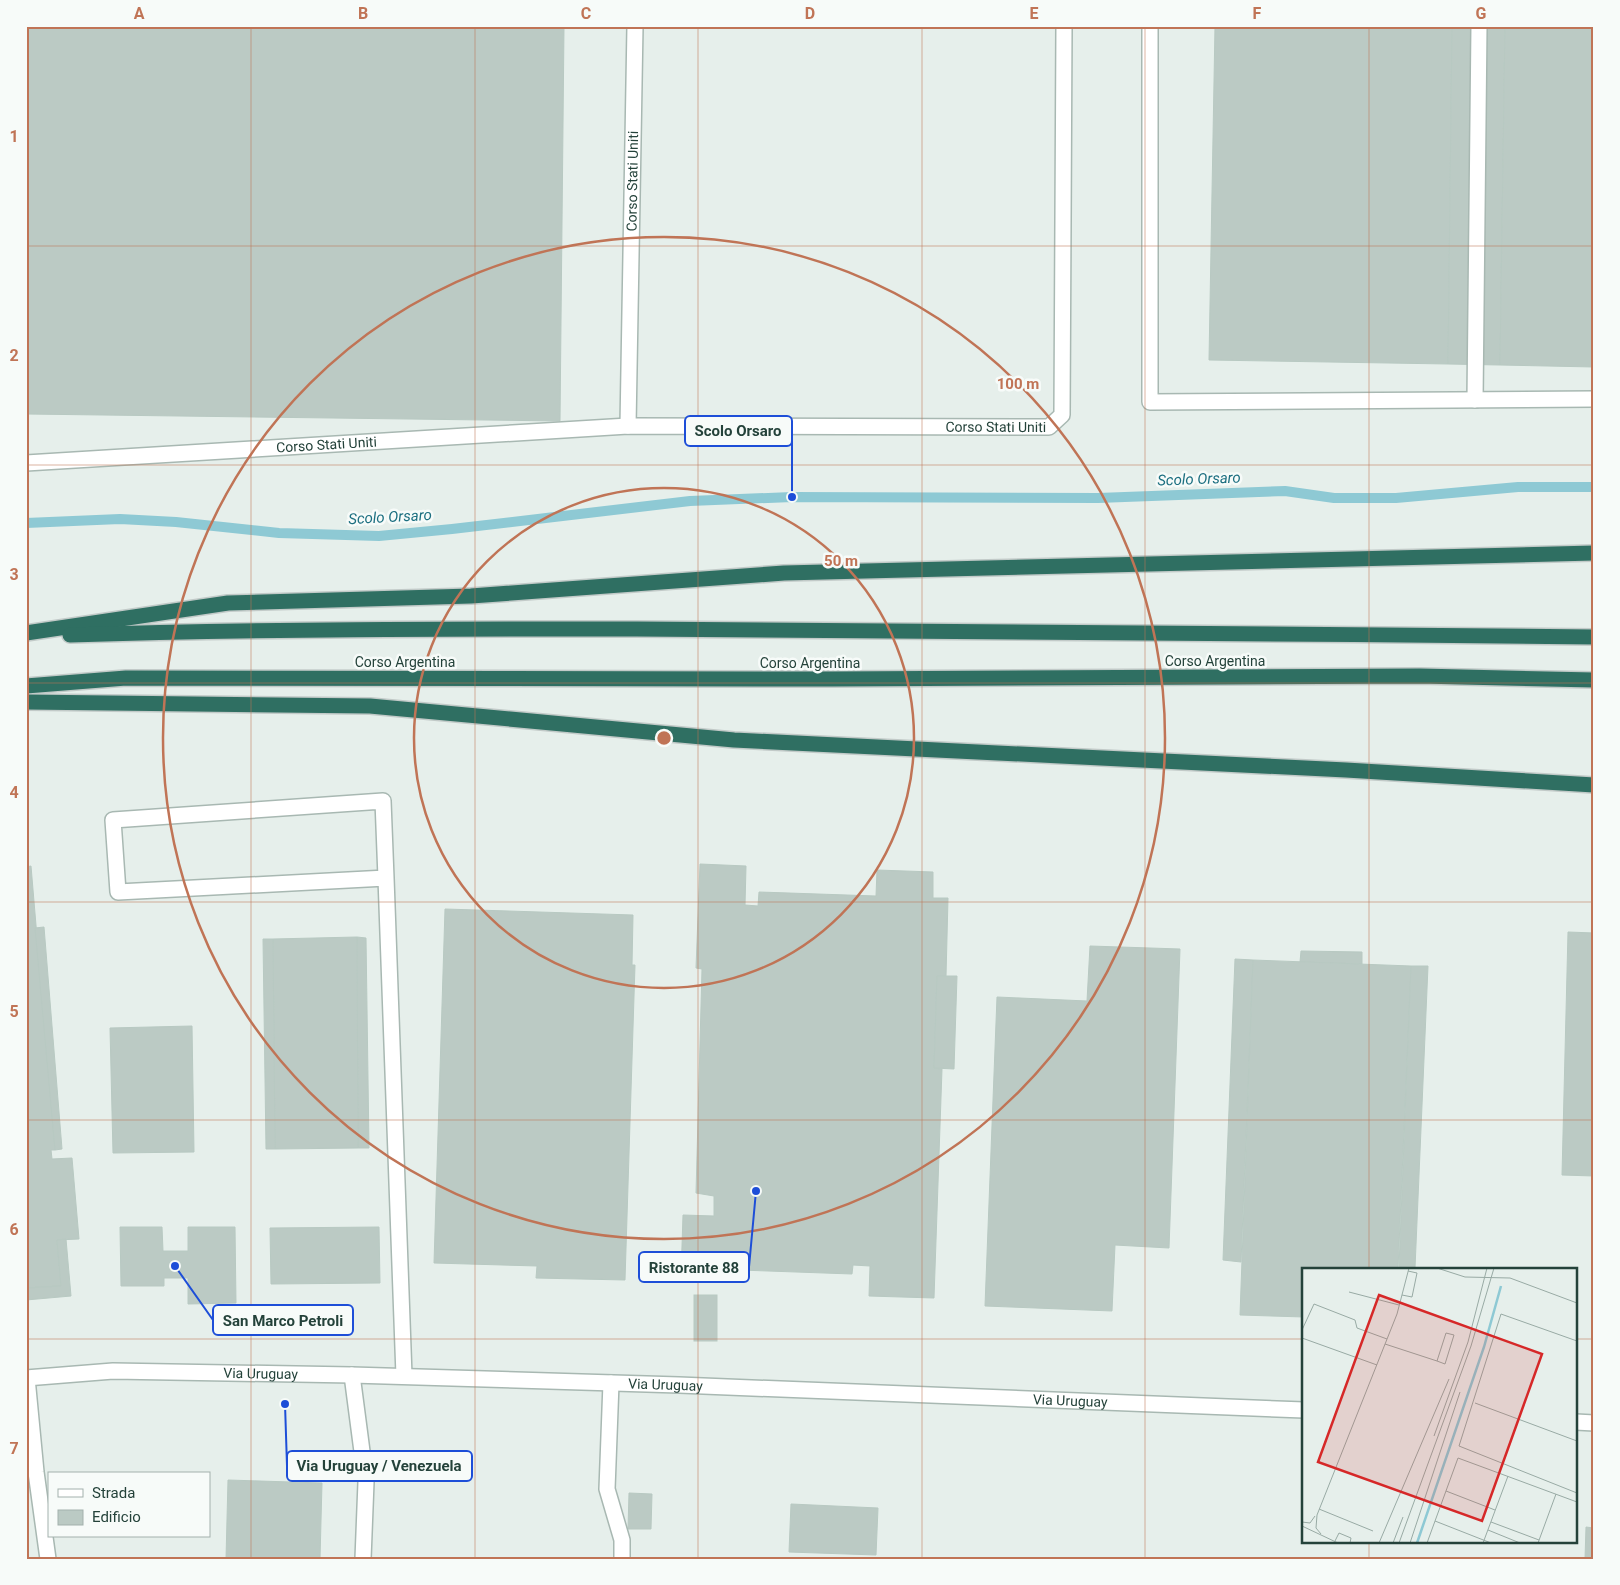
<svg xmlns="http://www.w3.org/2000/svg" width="1620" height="1585" font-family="Roboto,sans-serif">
<rect width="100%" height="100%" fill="#e6efeb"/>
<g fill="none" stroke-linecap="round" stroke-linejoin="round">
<path stroke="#8ec9d4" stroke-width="10" d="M 26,523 L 120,519 L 176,522 L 279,533 L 379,536 L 452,529 L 690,501 L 792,497 L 1098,498 L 1285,491 L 1334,498 L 1396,498 L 1518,487 L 1594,487"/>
</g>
<g fill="#bbcac4" stroke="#b8c9c2">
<path d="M 26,26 L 564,26 L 560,421 L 26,414 Z"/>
<path d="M 1215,26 L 1452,26 L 1448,364 L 1209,360 Z"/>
<path d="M 1452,26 L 1505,26 L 1500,365 L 1448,364 Z"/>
<path d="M 1505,26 L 1594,26 L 1594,367 L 1500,365 Z"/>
<path d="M 700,864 L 746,866 L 745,905 L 758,906 L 759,892 L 876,896 L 877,870 L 933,872 L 933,898 L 948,898 L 946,976 L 937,976 L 934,1068 L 942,1069 L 934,1298 L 869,1296 L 870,1266 L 853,1265 L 852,1274 L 740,1270 L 739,1279 L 681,1277 L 683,1215 L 714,1216 L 714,1196 L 696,1193 L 702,969 L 696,968 Z"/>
<path d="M 31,866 L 55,1150 L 51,1150 L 52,1159 L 72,1158 L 79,1239 L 57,1240 L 61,1286 L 26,1288 L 26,867 Z"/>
<path d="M 445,909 L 633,915 L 632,965 L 635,965 L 625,1280 L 536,1278 L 537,1266 L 434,1263 Z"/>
<path d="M 44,927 L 62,1149 L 55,1150 L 35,928 Z"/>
<path d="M 1568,932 L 1594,933 L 1594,1176 L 1562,1175 Z"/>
<path d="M 357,937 L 366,938 L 369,1148 L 358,1148 Z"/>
<path d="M 357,937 L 358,1148 L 275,1149 L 273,939 Z"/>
<path d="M 263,939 L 273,939 L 275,1149 L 266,1149 Z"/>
<path d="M 1090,946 L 1180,949 L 1169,1248 L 1115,1245 L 1112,1311 L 985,1306 L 997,997 L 1087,1001 Z"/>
<path d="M 1301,951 L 1362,952 L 1362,964 L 1300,962 Z"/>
<path d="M 1235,959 L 1253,960 L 1241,1262 L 1223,1260 Z"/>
<path d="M 1253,960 L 1411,966 L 1398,1269 L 1304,1269 L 1304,1317 L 1240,1315 Z"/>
<path d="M 1411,966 L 1428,966 L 1415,1268 L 1399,1267 Z"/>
<path d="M 937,976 L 957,976 L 954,1069 L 934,1068 Z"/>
<path d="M 192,1026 L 194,1152 L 113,1153 L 110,1028 Z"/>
<path d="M 120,1227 L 162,1227 L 163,1251 L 188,1251 L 188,1227 L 235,1227 L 236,1303 L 188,1304 L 188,1278 L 164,1278 L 164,1286 L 121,1286 Z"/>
<path d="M 379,1227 L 380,1283 L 271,1284 L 270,1228 Z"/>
<path d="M 66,1239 L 71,1296 L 26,1300 L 26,1288 L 61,1286 L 57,1240 Z"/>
<rect x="694" y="1295" width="23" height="46"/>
<path d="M 228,1480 L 322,1483 L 320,1559 L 226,1559 Z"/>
<path d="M 629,1493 L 652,1494 L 651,1529 L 628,1529 Z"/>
<path d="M 791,1504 L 878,1508 L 876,1555 L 789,1552 Z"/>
<path d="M 1586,1527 L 1594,1528 L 1594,1559 L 1585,1559 Z"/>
</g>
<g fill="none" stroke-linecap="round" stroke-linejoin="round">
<g stroke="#a8b8b2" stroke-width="18">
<g id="minor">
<path d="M 1150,26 L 1150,402 L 1594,399"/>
<path d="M 1475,400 L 1479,26"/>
<path id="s1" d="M 628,426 L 635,26"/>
<path id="s2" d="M 26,463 L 628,426 L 1049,427 L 1062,415 L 1064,26"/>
<path d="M 386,878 L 118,892 L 113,820 L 383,801 L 386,878 L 404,1376"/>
<path d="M 352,1375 L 366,1482 L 363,1559"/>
<path id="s3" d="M 26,1378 L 113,1371 L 352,1375 L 679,1385 L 1304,1410"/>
<path d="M 27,1378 L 36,1472 L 48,1559"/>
<path d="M 611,1383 L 607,1489 L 622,1540 L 622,1559"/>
<path d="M 1576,1422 L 1594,1423"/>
</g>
</g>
<g stroke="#c2cac8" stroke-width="18">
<g id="highway">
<path d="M 26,633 L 228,603 L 471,596 L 784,573 L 1594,553"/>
<path d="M 70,635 C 259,629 448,629 637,629 C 956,630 1275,634 1594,637"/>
<path d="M 26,686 L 126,678 L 832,679 L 1420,676 L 1594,680"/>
<path d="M 26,702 L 370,706 L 734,740 L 1346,770 L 1594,785"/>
</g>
</g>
<use href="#minor" stroke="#fff" stroke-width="15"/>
<use href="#highway" stroke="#2f6f62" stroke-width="15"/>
</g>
<path fill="none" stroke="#c07456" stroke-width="1" stroke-opacity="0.55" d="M 251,26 L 251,1559M 475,26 L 475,1559M 698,26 L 698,1559M 922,26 L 922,1559M 1145,26 L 1145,1559M 1369,26 L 1369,1269M 26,246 L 1594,246M 26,465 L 1594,465M 26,683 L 1594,683M 26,902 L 1594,902M 26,1120 L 1594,1120M 26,1339 L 1304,1339M 1576,1339 L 1594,1339M 1369,1541 L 1369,1559"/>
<g fill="none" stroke="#c07456" stroke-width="2.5">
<circle cx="664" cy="738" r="250"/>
<circle cx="664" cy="738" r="501"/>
</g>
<g text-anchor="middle" stroke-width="5" stroke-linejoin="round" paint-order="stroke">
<g font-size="14" fill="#24423a" stroke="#f7fbf9">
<text dy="5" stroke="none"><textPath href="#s1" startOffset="245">Corso Stati Uniti</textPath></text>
<text dy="5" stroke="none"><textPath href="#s2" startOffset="971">Corso Stati Uniti</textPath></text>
<text dy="5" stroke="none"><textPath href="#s2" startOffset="301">Corso Stati Uniti</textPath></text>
<text x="1215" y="666">Corso Argentina</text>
<text x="405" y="667">Corso Argentina</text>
<text x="810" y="668">Corso Argentina</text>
<text dy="5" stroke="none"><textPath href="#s3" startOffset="235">Via Uruguay</textPath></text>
<text dy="5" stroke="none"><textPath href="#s3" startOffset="640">Via Uruguay</textPath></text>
<text dy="5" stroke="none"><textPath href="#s3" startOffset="1045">Via Uruguay</textPath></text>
</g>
<g font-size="15" font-style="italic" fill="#1c6f80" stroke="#f7fbf9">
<text transform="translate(1199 479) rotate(-2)" y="5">Scolo Orsaro</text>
<text transform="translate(390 517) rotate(-3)" y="5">Scolo Orsaro</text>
</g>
</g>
<g transform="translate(1302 1268)">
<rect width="275" height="275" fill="#e6efeb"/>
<path fill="none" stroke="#8ec9d4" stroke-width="2.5" d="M 115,275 L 182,79 L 199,18"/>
<path fill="none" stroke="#98aaa4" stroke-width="1" d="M 135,0 L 163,9 L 208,10 L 275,35M 47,24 L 97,37M 100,27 L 110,29 L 115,5 L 106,3M 0,62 L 12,36 L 53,52 L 55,60 L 85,71M 0,70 L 75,97M 275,73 L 199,46 L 157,178 L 275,225M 83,76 L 135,93 L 143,96 L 152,67 L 144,65 L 135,93M 173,135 L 275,173M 132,168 L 166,74 L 185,0M 144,223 L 193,242M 17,241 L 71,263M 133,253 L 189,275M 0,254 L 8,255 L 13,248M 189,254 L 237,272M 0,258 L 36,275M 186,262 L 218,275M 19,266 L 14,260 L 15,247 L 95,46 L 107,0M 33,273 L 37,265 L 49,270 L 48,275M 77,275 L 147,111M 91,275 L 101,249M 97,275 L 169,78 L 192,0M 108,275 L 158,124M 125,275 L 156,190 L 275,234M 181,275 L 206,208M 236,275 L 254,226"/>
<path fill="#d62828" fill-opacity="0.15" stroke="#d62828" stroke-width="2.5" d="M 77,27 L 240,86 L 180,253 L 16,194 Z"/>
<rect width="275" height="275" fill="none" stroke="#24423a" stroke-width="2.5"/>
</g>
<circle cx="664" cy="738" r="8" fill="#c07456" stroke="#f7fbf9" stroke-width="2.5"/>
<g font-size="15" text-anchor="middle" font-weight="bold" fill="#c07456" stroke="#f7fbf9" stroke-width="5" stroke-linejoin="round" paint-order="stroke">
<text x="1018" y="389">100 m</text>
<text x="841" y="566">50 m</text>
</g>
<path fill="none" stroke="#1d4ed8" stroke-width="2" d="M792 497L792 431M756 1191L749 1267M175 1266L213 1320M285 1404L287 1466"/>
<g fill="#1d4ed8" stroke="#f7fbf9" stroke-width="2">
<circle cx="792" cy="497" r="5"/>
<circle cx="756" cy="1191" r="5"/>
<circle cx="175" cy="1266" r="5"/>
<circle cx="285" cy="1404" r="5"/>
</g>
<g fill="#f7fbf9" stroke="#1d4ed8" stroke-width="2">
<rect x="685" y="416" width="107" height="30" rx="5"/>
<rect x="639" y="1252" width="110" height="30" rx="5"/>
<rect x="213" y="1305" width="140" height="30" rx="5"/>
<rect x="287" y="1451" width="185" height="30" rx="5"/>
</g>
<g font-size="15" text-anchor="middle" font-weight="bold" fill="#24423a">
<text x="738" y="436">Scolo Orsaro</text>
<text x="694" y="1273">Ristorante 88</text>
<text x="283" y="1326">San Marco Petroli</text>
<text x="379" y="1471">Via Uruguay / Venezuela</text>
</g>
<rect width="1620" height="1585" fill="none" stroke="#f7fbf9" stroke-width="55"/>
<rect x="48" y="1472" width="162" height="65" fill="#f7fbf9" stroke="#a3b1ad"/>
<rect x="58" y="1489" width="25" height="8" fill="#ffffff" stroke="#a3b1ad"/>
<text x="92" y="1498" font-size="15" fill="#24423a">Strada</text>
<rect x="58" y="1510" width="25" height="15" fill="#bbcac4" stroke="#a3b1ad"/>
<text x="92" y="1522" font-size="15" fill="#24423a">Edificio</text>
<rect x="28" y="28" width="1564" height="1530" fill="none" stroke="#c07456" stroke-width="2"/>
<g font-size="16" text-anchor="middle" font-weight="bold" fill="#c07456">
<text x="139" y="19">A</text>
<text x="363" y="19">B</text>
<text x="586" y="19">C</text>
<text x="810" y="19">D</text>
<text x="1034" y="19">E</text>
<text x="1257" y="19">F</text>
<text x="1481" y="19">G</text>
<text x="14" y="142">1</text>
<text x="14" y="361">2</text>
<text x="14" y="580">3</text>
<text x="14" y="798">4</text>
<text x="14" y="1017">5</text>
<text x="14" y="1235">6</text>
<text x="14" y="1454">7</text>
</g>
</svg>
